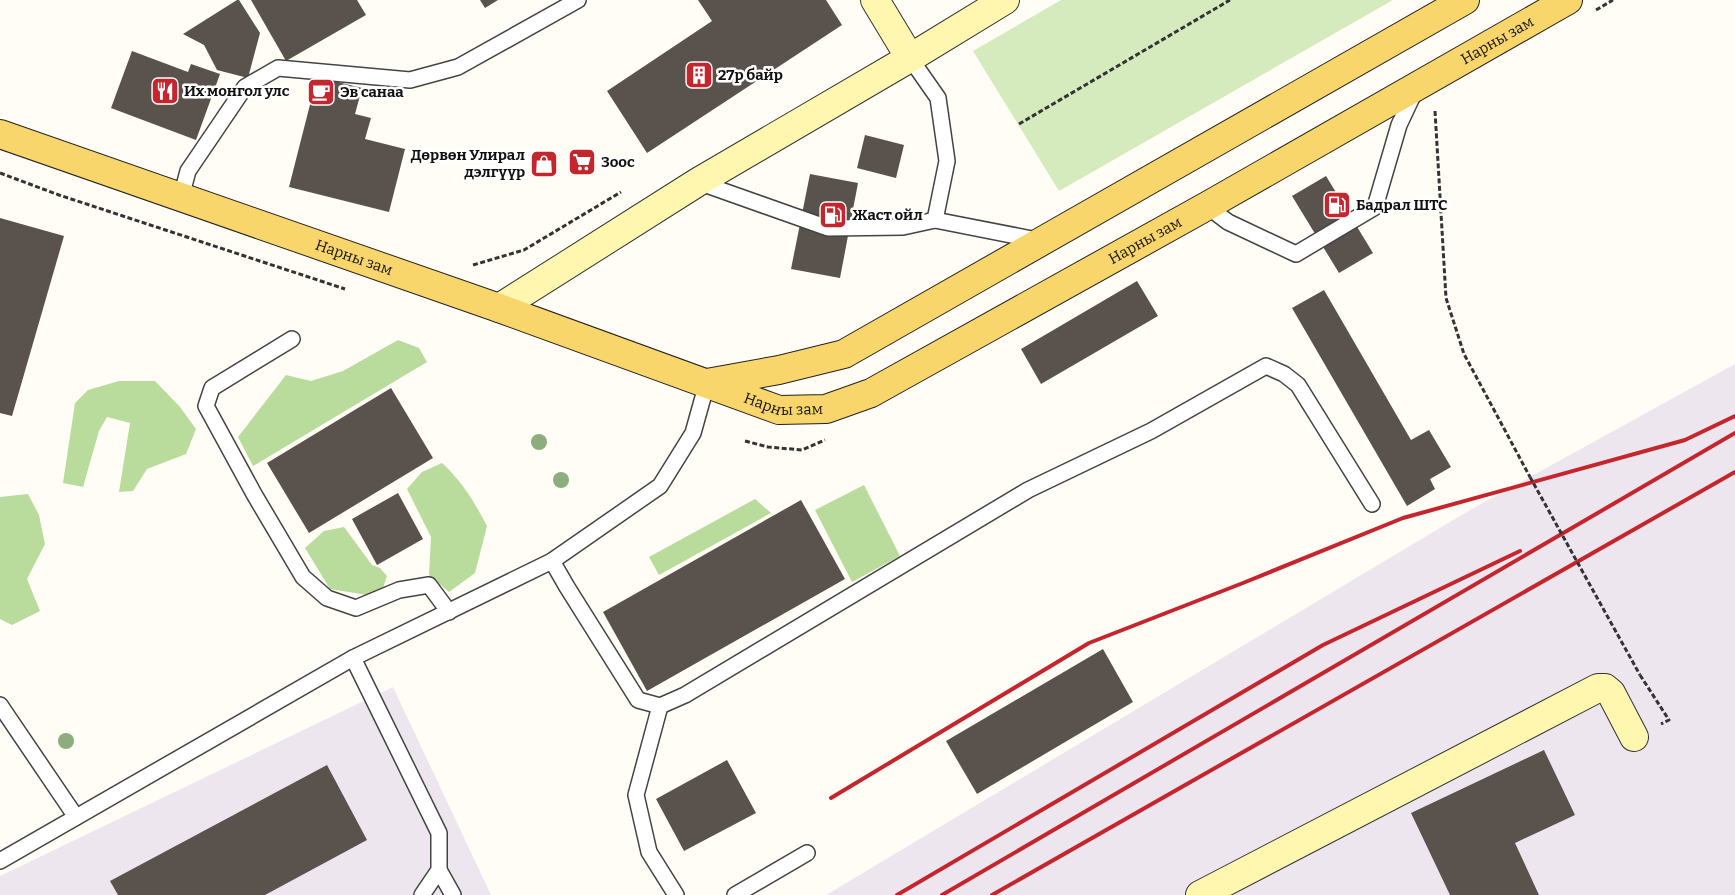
<svg xmlns="http://www.w3.org/2000/svg" width="1735" height="895" font-family="Bitter,serif">
<rect width="100%" height="100%" fill="#fffdf5"/>
<g fill="#eee6ef">
<path d="M 1735,364 L 1735,895 L 826,895 L 1470,510 Z"/>
<path d="M 393,687 L 491,895 L 0,895 L 0,876 Z"/>
</g>
<path fill="#d5ebbd" d="M 1061,0 L 1393,0 L 1059,191 L 973,51 Z"/>
<g fill="#b9dc9c">
<path d="M 398,340 L 419,348 L 427,362 L 253,466 L 238,437 L 286,375 L 311,381 L 343,371 Z"/>
<path d="M 119,381 L 155,381 L 180,407 L 196,429 L 186,454 L 147,469 L 133,491 L 119,492 L 130,423 L 107,417 L 99,431 L 83,487 L 63,483 L 75,403 L 88,390 Z"/>
<path d="M 442,463 C 462,481 475,503 487,526 L 475,573 L 449,592 L 429,575 L 431,537 L 407,489 L 422,472 Z"/>
<path d="M 864,485 L 900,556 L 852,582 L 815,510 Z"/>
<path d="M 28,494 L 39,515 L 45,544 L 27,579 L 40,611 L 12,625 L 0,619 L 0,497 Z"/>
<path d="M 755,499 L 771,513 L 659,575 L 649,557 Z"/>
<path d="M 344,527 L 372,565 L 380,568 L 387,576 L 383,588 L 373,596 L 330,589 L 305,548 L 324,531 Z"/>
</g>
<g fill="#5a524d">
<path d="M 237,0 L 239,0 L 260,33 L 248,78 L 217,70 L 204,45 L 183,34 Z"/>
<path d="M 251,0 L 357,0 L 366,15 L 286,61 Z"/>
<path d="M 480,0 L 498,0 L 485,8 Z"/>
<path d="M 698,0 L 826,0 L 842,25 L 647,153 L 607,91 L 712,21 Z"/>
<path d="M 132,51 L 188,72 L 191,64 L 220,74 L 196,140 L 111,108 Z"/>
<path d="M 317,77 L 362,88 L 355,114 L 371,118 L 365,139 L 405,149 L 389,212 L 289,187 Z"/>
<path d="M 865,135 L 904,145 L 896,178 L 857,168 Z"/>
<path d="M 810,174 L 858,183 L 840,278 L 791,269 Z"/>
<path d="M 1326,176 L 1373,253 L 1339,273 L 1292,196 Z"/>
<path d="M 0,218 L 64,236 L 12,416 L 0,413 Z"/>
<path d="M 1137,281 L 1158,316 L 1041,384 L 1021,349 Z"/>
<path d="M 1324,290 L 1411,440 L 1429,430 L 1451,467 L 1430,479 L 1435,489 L 1407,506 L 1292,308 Z"/>
<path d="M 391,388 L 433,458 L 309,533 L 267,463 Z"/>
<path d="M 398,493 L 423,539 L 377,565 L 352,519 Z"/>
<path d="M 801,500 L 845,579 L 647,691 L 603,612 Z"/>
<path d="M 1103,649 L 1133,702 L 977,794 L 946,741 Z"/>
<path d="M 1544,750 L 1575,815 L 1515,843 L 1539,895 L 1450,895 L 1411,813 Z"/>
<path d="M 727,760 L 756,813 L 684,851 L 656,799 Z"/>
<path d="M 327,765 L 367,840 L 265,895 L 118,895 L 110,881 Z"/>
</g>
<g fill="none" stroke-linecap="round" stroke-linejoin="round">
<g stroke="#444" stroke-width="18">
<g id="lane">
<path d="M 910,58 L 938,98 L 947,161 L 935,220 L 1042,241"/>
<path d="M 698,182 L 828,228 L 903,227 L 935,220"/>
<path d="M 181,197 L 188,171 L 245,87 L 278,68 L 410,80 L 458,67 L 578,0"/>
<path d="M 1207,206 L 1228,222 L 1296,254 L 1375,207 L 1399,125 L 1415,91"/>
<path d="M 292,339 L 212,388 L 206,406 L 254,494 L 303,577 L 327,598 L 356,608 L 399,590 L 429,585 L 449,612"/>
<path d="M 552,561 L 567,587 L 638,700 L 660,706 L 685,695 L 1028,490 L 1151,431 L 1266,366 L 1284,374 L 1298,385 L 1372,504"/>
<path d="M 353,658 L 439,833 L 439,870 L 422,895"/>
<path d="M 0,705 L 76,817"/>
<path d="M 660,706 L 636,795 L 649,852 L 676,895"/>
<path d="M 0,861 L 353,658 L 552,561 L 660,486 L 693,433 L 707,383"/>
<path d="M 439,870 L 453,895"/>
<path d="M 735,895 L 807,853"/>
</g>
</g>
<g stroke="#333" stroke-width="30">
<g id="secondary">
<path d="M 875,0 L 910,58"/>
<path d="M 499,308 L 698,182 L 910,58 L 1005,0"/>
<path d="M 1200,895 L 1598,688 L 1605,688 L 1611,693 L 1634,737"/>
</g>
</g>
<g stroke="#222" stroke-width="30">
<g id="primary">
<path id="s1" d="M 0,134 L 499,308 L 779,410 L 826,409 L 871,393 L 1207,206 L 1568,0"/>
<path d="M 707,383 L 779,370 L 844,354 L 1465,0"/>
</g>
</g>
<g stroke="#333" stroke-width="3" stroke-dasharray="5 2.5" stroke-linecap="butt">
<path d="M 1596,10 L 1613,0"/>
<path d="M 1435,111 L 1446,298 L 1464,354 L 1530,477"/>
<path d="M 1019,124 L 1230,0"/>
<path d="M 0,173 L 59,195 L 345,289"/>
<path d="M 473,265 L 524,250 L 621,192"/>
<path d="M 745,441 L 768,447 L 802,450 L 825,440"/>
<path d="M 1640,675 L 1669,720 L 1661,724"/>
</g>
<use href="#lane" stroke="#fff" stroke-width="15"/>
<use href="#secondary" stroke="#fff6b0" stroke-width="28"/>
<use href="#primary" stroke="#f9d66b" stroke-width="28"/>
<g stroke="#c4262e" stroke-width="4">
<path d="M 831,798 L 1089,643 L 1243,583 L 1403,518 L 1685,440 L 1735,416"/>
<path d="M 897,895 L 1323,645 L 1520,551"/>
<path d="M 942,895 L 1735,433"/>
<path d="M 992,895 L 1735,472"/>
</g>
<path stroke="#333" stroke-width="3" stroke-dasharray="5 2.5" stroke-linecap="butt" d="M 1530,477 L 1640,675"/>
</g>
<g fill="#8dad7f">
<circle cx="539" cy="442" r="8"/>
<circle cx="561" cy="480" r="8"/>
<circle cx="66" cy="741" r="8"/>
</g>
<defs>
<g id="building-square" transform="scale(1.4375)"><rect x="-9" y="-9" width="18" height="18" rx="4" fill="#c4262e" stroke="#fff"/><path d="M-4-6H4V6H1V3H-1V6H-4ZM-2.5-4.3h1.7v1.8h-1.7ZM.8-4.3h1.7v1.8H.8ZM-2.5-1h1.7V.8h-1.7ZM.8-1h1.7V.8H.8Z" fill="#fff"/></g>
<g id="restaurant-square" transform="scale(1.4375)"><rect x="-9" y="-9" width="18" height="18" rx="4" fill="#c4262e" stroke="#fff"/><path d="M-5-6h1v4h1v-4h1v4h1v-4h1v5L-1.5 .5V6h-2V.5L-5-1ZM5-6V6H3V1.5H1.5Q1.5-4 5-6Z" fill="#fff"/></g>
<g id="cafe-square" transform="scale(1.4375)"><rect x="-9" y="-9" width="18" height="18" rx="4" fill="#c4262e" stroke="#fff"/><path d="M-5.5-4.5H6V0H3Q3 3.5 0 3.5H-2.5Q-5.5 3.5-5.5 0ZM3-3.2v2h1.7v-2ZM-6 4.5H4V6H-6Z" fill="#fff"/></g>
<g id="supermarket-square" transform="scale(1.4375)"><rect x="-9" y="-9" width="18" height="18" rx="4" fill="#c4262e" stroke="#fff"/><path d="M-6-5.5h2.5l.6 2H6L4.5 2H-2.5L-4.4-4H-6ZM-1.5 3.2a1.3 1.3 0 1 0 .1 0ZM3 3.2a1.3 1.3 0 1 0 .1 0Z" fill="#fff"/></g>
<g id="shop-square" transform="scale(1.4375)"><rect x="-9" y="-9" width="18" height="18" rx="4" fill="#c4262e" stroke="#fff"/><path d="M-5-2.5h2.3a2.7 3.5 0 0 1 5.4 0H5L5.5 6h-11ZM-1.5-2.5h3a1.5 2.3 0 0 0-3 0Z" fill="#fff"/></g>
<g id="fuel-square" transform="scale(1.4375)"><rect x="-9" y="-9" width="18" height="18" rx="4" fill="#c4262e" stroke="#fff"/><path d="M-5.5-6h7V0h2V4h1.3V-2.5L3-4.5l.8-.8L6-3V5H2.5V1h-1V6h-7ZM-4.2-4.7v3.2H.2V-4.7Z" fill="#fff"/></g>
</defs>
<g fill-rule="evenodd">
<use href="#building-square" x="699" y="75"/>
<use href="#restaurant-square" x="165" y="91"/>
<use href="#cafe-square" x="321" y="92"/>
<use href="#supermarket-square" x="582" y="162"/>
<use href="#shop-square" x="544" y="164"/>
<use href="#fuel-square" x="1337" y="205"/>
<use href="#fuel-square" x="833" y="215"/>
</g>
<g text-anchor="middle" stroke-width="5" stroke-linejoin="round" paint-order="stroke">
<g font-size="15" fill="#111" stroke="#fff">
<text dy="5" stroke="none"><textPath href="#s1" startOffset="1640">Нарны зам</textPath></text>
<text dy="5" stroke="none"><textPath href="#s1" startOffset="1235">Нарны зам</textPath></text>
<text dy="5" stroke="none"><textPath href="#s1" startOffset="375">Нарны зам</textPath></text>
<text dy="5" stroke="none"><textPath href="#s1" startOffset="830">Нарны зам</textPath></text>
</g>
<g font-size="15" font-weight="bold" fill="#111" stroke="#fff" text-anchor="start">
<text x="718" y="80">27р байр</text>
<text x="184" y="96">Их монгол улс</text>
<text x="340" y="97">Эв санаа</text>
<text x="525" y="160" text-anchor="end">Дөрвөн Улирал<tspan x="525" dy="17">дэлгүүр</tspan></text>
<text x="601" y="167">Зоос</text>
<text x="1356" y="210">Бадрал ШТС</text>
<text x="852" y="220">Жаст ойл</text>
</g>
</g>
</svg>
